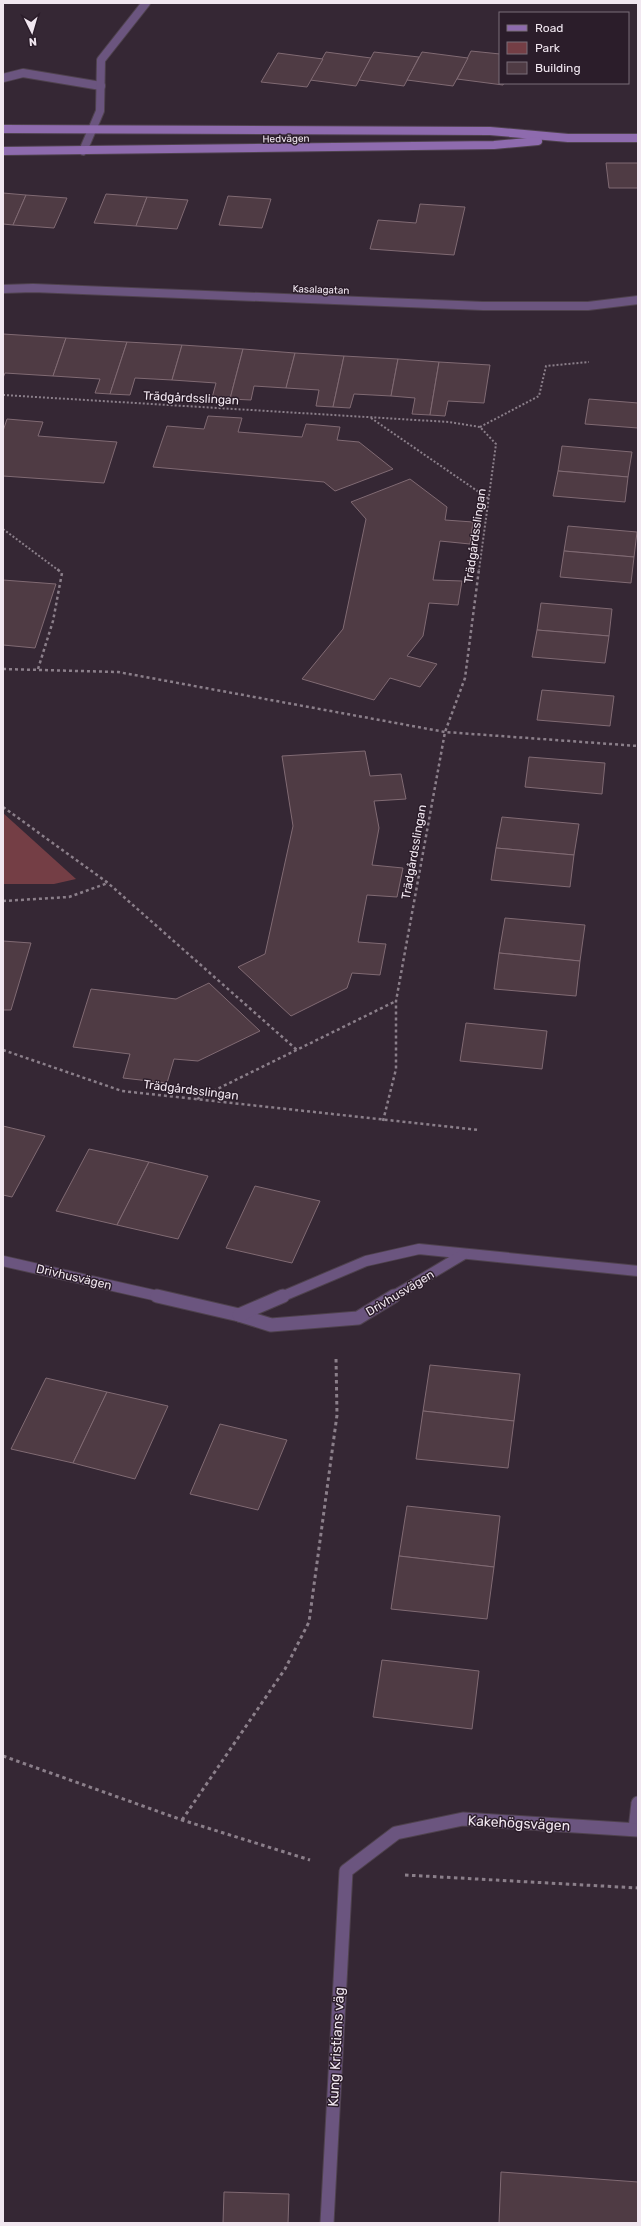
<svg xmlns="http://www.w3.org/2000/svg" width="641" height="2226" font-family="Rubik,sans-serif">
<rect width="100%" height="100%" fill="#352734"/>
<path fill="#743e45" d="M 3,813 L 76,879 L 54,884 L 3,884 Z"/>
<g fill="#4f3b44" stroke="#806a73">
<path d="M 471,51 L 500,54 L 500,83 L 504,83 L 503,85 L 457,79 Z"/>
<path d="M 326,52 L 371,58 L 356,86 L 310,80 Z"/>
<path d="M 374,52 L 419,57 L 404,86 L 359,80 Z"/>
<path d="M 422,52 L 468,58 L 453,86 L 407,80 Z"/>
<path d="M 278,53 L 323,59 L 307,87 L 261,82 Z"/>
<path d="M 606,163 L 638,163 L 638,188 L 609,188 Z"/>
<path d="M 3,193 L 26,195 L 13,225 L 3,224 Z"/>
<path d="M 106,194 L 147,197 L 136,226 L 94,223 Z"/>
<path d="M 26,195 L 67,198 L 54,228 L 13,225 Z"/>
<path d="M 228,196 L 271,199 L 262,228 L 219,225 Z"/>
<path d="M 147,197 L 188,200 L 177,229 L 136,226 Z"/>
<path d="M 420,204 L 465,207 L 454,255 L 370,249 L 378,220 L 416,223 Z"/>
<path d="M 3,334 L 66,338 L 53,376 L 5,373 L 3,378 Z"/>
<path d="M 66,338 L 127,342 L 110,394 L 95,393 L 100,379 L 53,376 Z"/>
<path d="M 127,342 L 182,345 L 172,380 L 135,378 L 130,395 L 110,394 Z"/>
<path d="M 182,345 L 243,349 L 230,399 L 212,398 L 216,383 L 172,380 Z"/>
<path d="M 243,349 L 295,353 L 286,388 L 254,386 L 251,400 L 230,399 Z"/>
<path d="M 295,353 L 344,356 L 333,407 L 316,406 L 319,390 L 286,388 Z"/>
<path d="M 344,356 L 398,359 L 391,396 L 354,394 L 350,408 L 333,407 Z"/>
<path d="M 398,359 L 439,362 L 430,415 L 412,414 L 415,398 L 391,396 Z"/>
<path d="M 439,362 L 490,365 L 484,403 L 448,401 L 445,416 L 430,415 Z"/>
<path d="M 589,399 L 638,403 L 638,428 L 585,424 Z"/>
<path d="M 208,416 L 242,418 L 238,432 L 302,437 L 306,424 L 340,427 L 337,440 L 359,442 L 393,469 L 335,491 L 324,482 L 153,467 L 167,426 L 204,429 Z"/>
<path d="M 7,419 L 43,422 L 38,436 L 117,442 L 104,483 L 3,476 L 3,431 Z"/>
<path d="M 562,446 L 632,452 L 628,477 L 558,471 Z"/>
<path d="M 558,471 L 628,477 L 625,502 L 553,496 Z"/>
<path d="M 410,479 L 447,507 L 445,520 L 473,522 L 470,544 L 440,541 L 433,580 L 462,581 L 458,605 L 429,603 L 423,636 L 407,656 L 437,664 L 420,687 L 390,678 L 374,700 L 302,679 L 343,629 L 366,519 L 351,502 Z"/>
<path d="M 568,526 L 637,532 L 634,557 L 564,551 Z"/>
<path d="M 564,551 L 634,557 L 631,583 L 560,577 Z"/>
<path d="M 3,580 L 56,584 L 35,648 L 3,645 Z"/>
<path d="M 541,603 L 612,609 L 609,636 L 537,630 Z"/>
<path d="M 537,630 L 609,636 L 605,663 L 532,657 Z"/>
<path d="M 542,690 L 614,696 L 610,726 L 537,720 Z"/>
<path d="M 365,751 L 370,776 L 401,774 L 406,799 L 374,801 L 379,828 L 372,865 L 403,868 L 397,897 L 367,895 L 358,942 L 386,944 L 380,975 L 352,973 L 347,988 L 291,1016 L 238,967 L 265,954 L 293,826 L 282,756 Z"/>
<path d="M 529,757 L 605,763 L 602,794 L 525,787 Z"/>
<path d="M 502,817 L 579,824 L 574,855 L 496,848 Z"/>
<path d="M 496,848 L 574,855 L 570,887 L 491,880 Z"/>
<path d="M 505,918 L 585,925 L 580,961 L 499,953 Z"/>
<path d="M 3,941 L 31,943 L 11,1010 L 3,1010 Z"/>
<path d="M 499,953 L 580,961 L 576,996 L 494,989 Z"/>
<path d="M 209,983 L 260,1031 L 198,1061 L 174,1059 L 167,1083 L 123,1078 L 130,1054 L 73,1047 L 91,989 L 176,999 Z"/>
<path d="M 466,1023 L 547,1031 L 542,1069 L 460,1061 Z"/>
<path d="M 3,1126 L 45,1136 L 12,1197 L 3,1195 Z"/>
<path d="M 89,1149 L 149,1162 L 117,1225 L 56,1211 Z"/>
<path d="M 149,1162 L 208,1176 L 178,1239 L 117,1225 Z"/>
<path d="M 255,1186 L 320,1201 L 292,1263 L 226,1248 Z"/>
<path d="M 430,1365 L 520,1374 L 514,1421 L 423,1411 Z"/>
<path d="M 46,1378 L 107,1392 L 73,1463 L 11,1449 Z"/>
<path d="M 107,1392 L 168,1406 L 135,1479 L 73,1463 Z"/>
<path d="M 423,1411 L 514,1421 L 508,1468 L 416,1459 Z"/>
<path d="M 220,1424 L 287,1440 L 258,1510 L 190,1494 Z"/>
<path d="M 407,1506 L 500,1516 L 494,1567 L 399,1556 Z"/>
<path d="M 399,1556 L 494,1567 L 487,1619 L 391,1609 Z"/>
<path d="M 382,1660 L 479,1671 L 472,1729 L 373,1717 Z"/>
<path d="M 501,2172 L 638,2182 L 638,2223 L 499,2223 Z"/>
<path d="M 224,2192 L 289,2194 L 288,2223 L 223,2223 Z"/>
</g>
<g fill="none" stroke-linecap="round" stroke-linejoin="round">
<g stroke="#4f424e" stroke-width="10">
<g id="service">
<path d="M 3,78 L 23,73 L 101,86"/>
<path d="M 83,151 L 100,111 L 101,60 L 146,3"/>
</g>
</g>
<g stroke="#4f424e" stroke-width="10">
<path id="minor-far2" d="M 3,289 L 33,288 L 483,306 L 588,306 L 638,300"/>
</g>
<g stroke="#4f424e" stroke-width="12">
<g id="minor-far1">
<path d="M 3,1261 L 162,1297"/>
<path d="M 281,1297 L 366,1261 L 419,1249 L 638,1271"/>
<path d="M 392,1297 L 464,1254"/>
</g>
</g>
<g stroke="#4f424e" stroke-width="15">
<g id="minor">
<path d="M 157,1296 L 239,1315 L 271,1325 L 358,1318 L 394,1296"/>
<path d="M 239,1315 L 283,1296"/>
<path d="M 635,1829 L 638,1803"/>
<path d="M 327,2223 L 346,1871 L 396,1833 L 463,1819 L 638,1830"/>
</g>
</g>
<g stroke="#4f424e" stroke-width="10">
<g id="secondary">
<path d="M 3,129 L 490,131 L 568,138 L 638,138"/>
<path d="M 3,151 L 494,145 L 538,141"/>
</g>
</g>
<g stroke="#8b7f8a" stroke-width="2" stroke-dasharray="2 2" stroke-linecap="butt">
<path d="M 3,395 L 449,422 L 480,427 L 496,444 L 479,570"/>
<path d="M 371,418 L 489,499"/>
<path d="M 480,427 L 539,396 L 546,366 L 589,362"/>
<path d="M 3,529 L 58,570"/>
</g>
<g stroke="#8b7f8a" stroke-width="2.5" stroke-dasharray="3 3" stroke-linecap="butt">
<path d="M 3,669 L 118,672 L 445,732 L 638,746"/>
<path d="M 38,669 L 53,621 L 62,573 L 57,569"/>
<path d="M 3,807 L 108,883 L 297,1050"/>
<path d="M 3,901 L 69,897 L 108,883"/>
<path d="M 3,1050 L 122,1091 L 479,1130"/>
<path d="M 197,1099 L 396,1001"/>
<path d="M 383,1121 L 396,1069 L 396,1001 L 445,732 L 465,678 L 479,569"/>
</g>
<g stroke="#8b7f8a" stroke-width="3" stroke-dasharray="3.5 3.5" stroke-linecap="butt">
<path d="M 3,1756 L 182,1820 L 310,1860"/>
<path d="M 182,1820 L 285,1669 L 309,1622 L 337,1415 L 336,1358"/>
<path d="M 405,1875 L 638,1888"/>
</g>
<use href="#service" stroke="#6b557f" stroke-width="8"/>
<use href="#minor-far2" stroke="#6b557f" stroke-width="8"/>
<use href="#minor-far1" stroke="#6b557f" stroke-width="10"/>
<use href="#minor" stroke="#6b557f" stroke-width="13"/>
<use href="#secondary" stroke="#8e6bae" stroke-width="8"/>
</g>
<g text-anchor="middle" stroke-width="3" stroke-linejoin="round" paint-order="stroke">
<g font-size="10" fill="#f1e7f0" stroke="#2b1d2a">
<text transform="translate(286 138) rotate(-1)" y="4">Hedvägen</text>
<text transform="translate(321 289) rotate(2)" y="4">Kasalagatan</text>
</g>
<g font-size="12" fill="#f1e7f0" stroke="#2b1d2a">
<text transform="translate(191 398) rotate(3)" y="4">Trädgårdsslingan</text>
<text transform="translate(475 536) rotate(-82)" y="4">Trädgårdsslingan</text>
<text transform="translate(414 852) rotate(-80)" y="4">Trädgårdsslingan</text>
<text transform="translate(191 1090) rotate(7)" y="4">Trädgårdsslingan</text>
<text transform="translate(74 1277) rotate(13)" y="4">Drivhusvägen</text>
<text transform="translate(400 1293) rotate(-31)" y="4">Drivhusvägen</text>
</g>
<g font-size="14" fill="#f1e7f0" stroke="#2b1d2a">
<text transform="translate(519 1823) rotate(3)" y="5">Kakehögsvägen</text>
<text transform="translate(336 2047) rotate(-87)" y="5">Kung Kristians väg</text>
</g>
</g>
<rect width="641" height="2226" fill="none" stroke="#f1e7f0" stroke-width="8"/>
<rect x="499" y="12" width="130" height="72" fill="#2b1d2a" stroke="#7a6e79"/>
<rect x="507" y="25" width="20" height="6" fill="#8e6bae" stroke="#7a6e79"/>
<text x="535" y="32" font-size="12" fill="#f1e7f0">Road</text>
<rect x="507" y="42" width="20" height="12" fill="#743e45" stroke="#7a6e79"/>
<text x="535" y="52" font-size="12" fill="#f1e7f0">Park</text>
<rect x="507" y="62" width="20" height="12" fill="#4f3b44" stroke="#7a6e79"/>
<text x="535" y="72" font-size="12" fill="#f1e7f0">Building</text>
<g transform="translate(32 32) rotate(175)" stroke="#2b1d2a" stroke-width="3" paint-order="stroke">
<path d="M0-3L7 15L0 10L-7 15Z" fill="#f1e7f0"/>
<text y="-6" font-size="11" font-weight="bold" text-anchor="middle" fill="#f1e7f0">N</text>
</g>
</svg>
